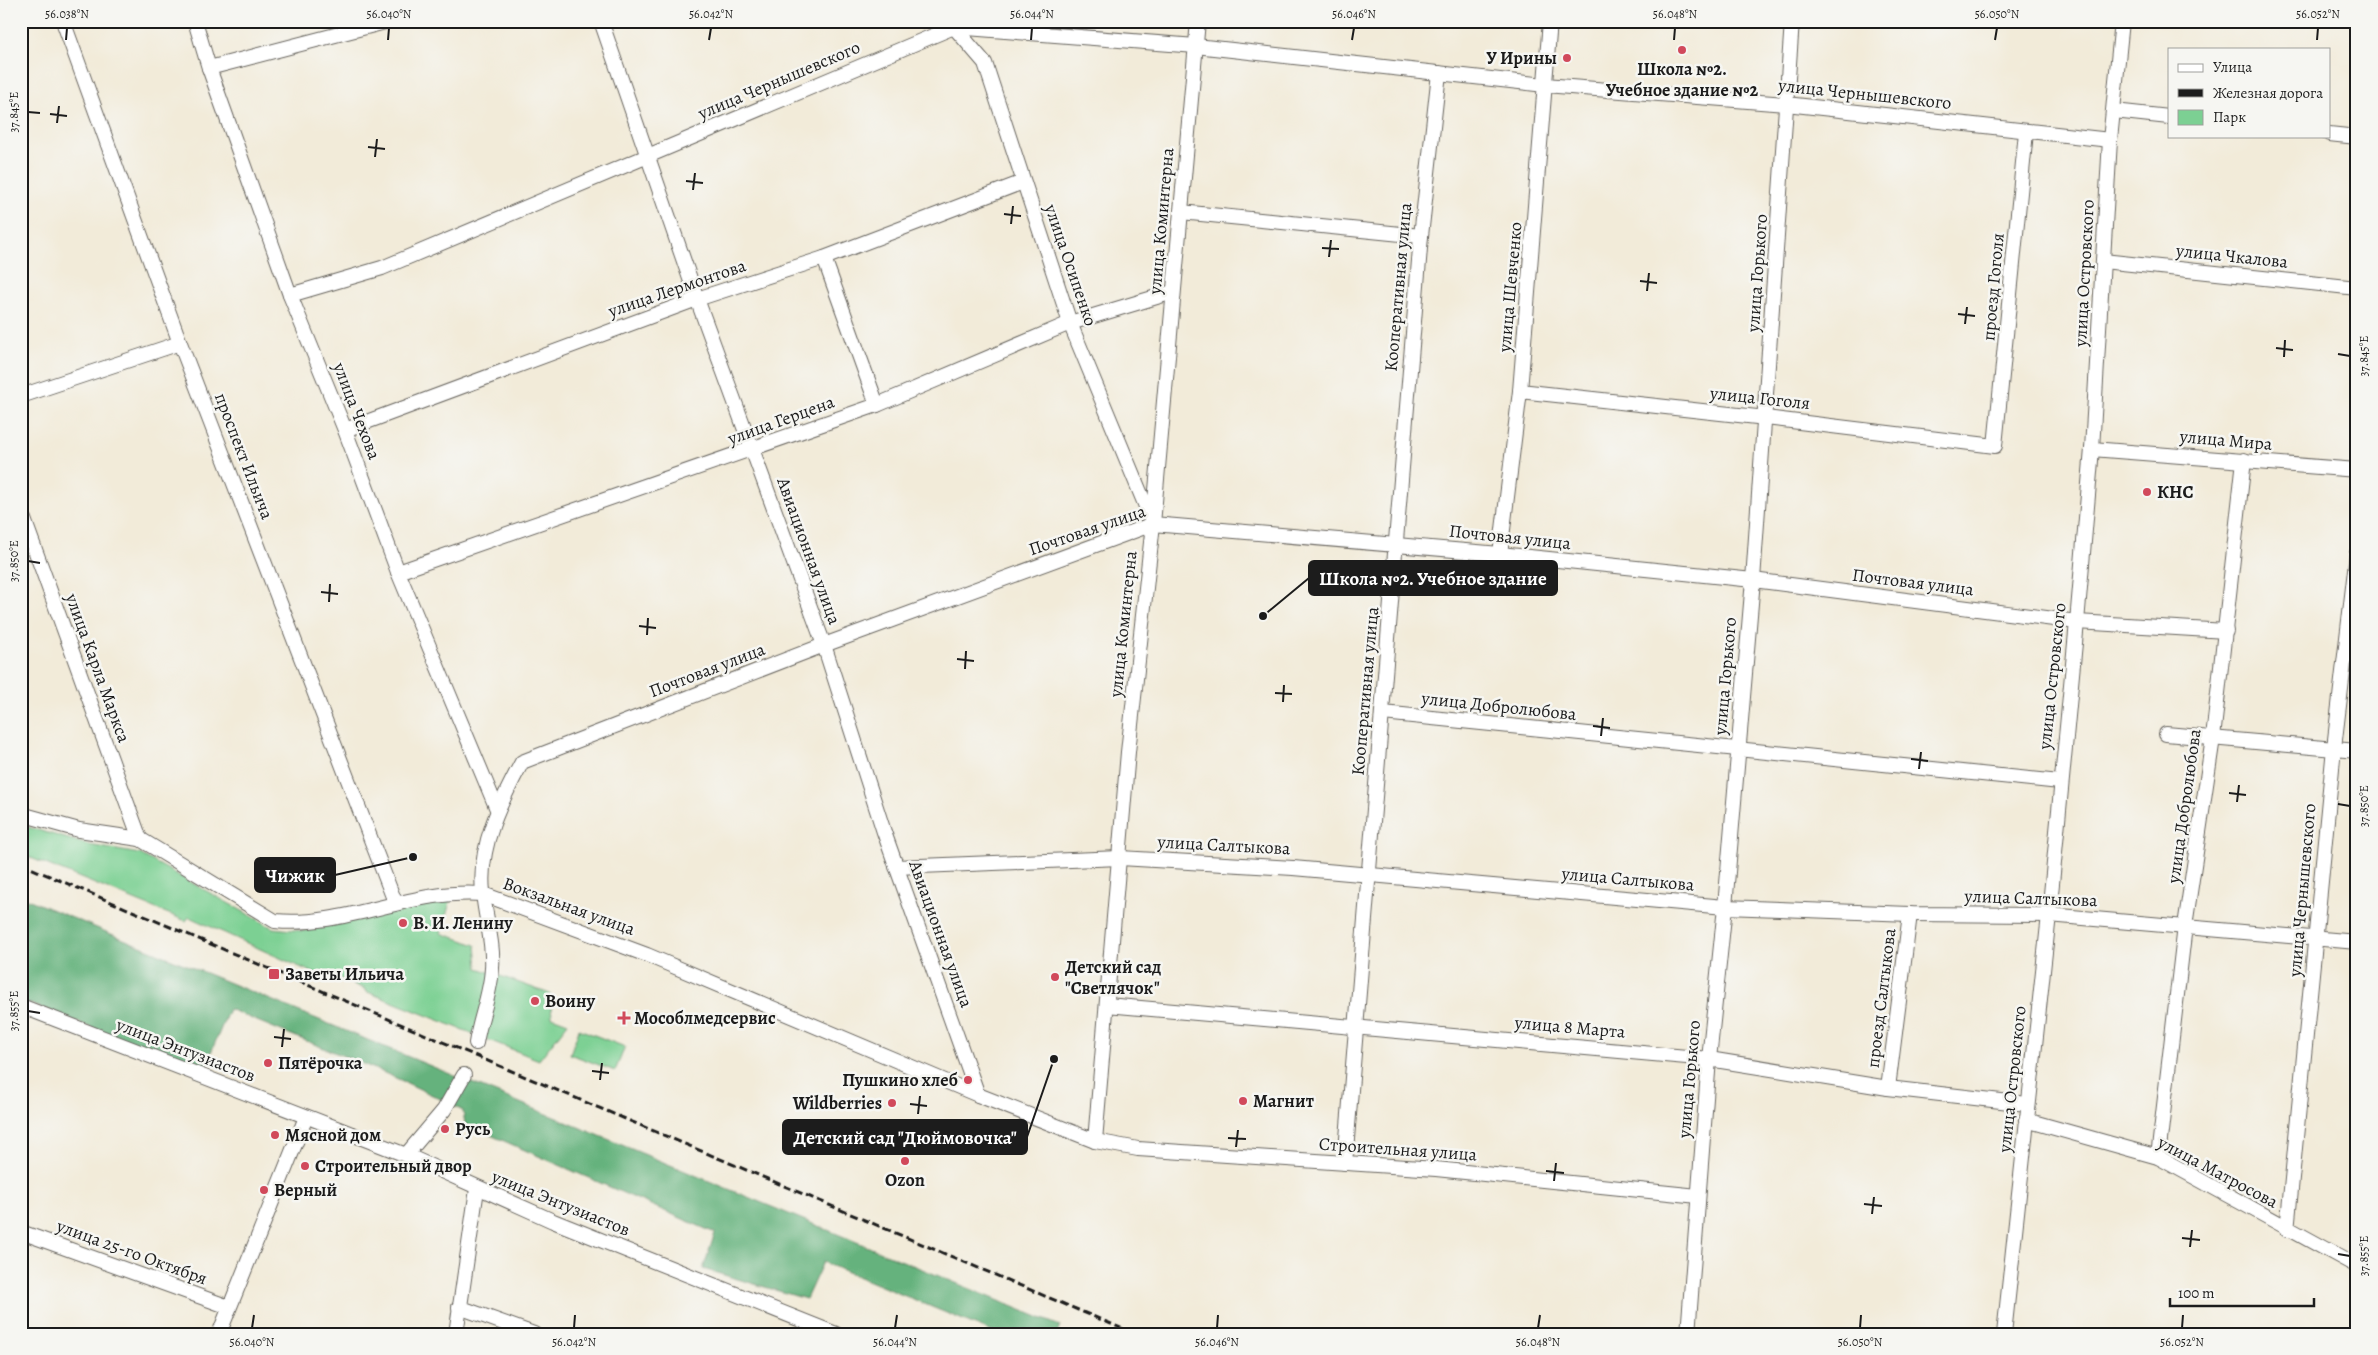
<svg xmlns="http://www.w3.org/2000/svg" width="2378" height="1355" font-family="Alegreya,serif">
<rect width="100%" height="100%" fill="#f6f6f2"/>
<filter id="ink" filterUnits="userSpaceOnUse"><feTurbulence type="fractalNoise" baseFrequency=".02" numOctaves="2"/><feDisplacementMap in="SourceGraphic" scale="10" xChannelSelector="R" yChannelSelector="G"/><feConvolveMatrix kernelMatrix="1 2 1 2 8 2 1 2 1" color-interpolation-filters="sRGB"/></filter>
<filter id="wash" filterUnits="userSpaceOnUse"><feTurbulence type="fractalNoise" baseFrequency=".0096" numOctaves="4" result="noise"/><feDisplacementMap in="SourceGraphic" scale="20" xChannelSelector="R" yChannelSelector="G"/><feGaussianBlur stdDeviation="1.12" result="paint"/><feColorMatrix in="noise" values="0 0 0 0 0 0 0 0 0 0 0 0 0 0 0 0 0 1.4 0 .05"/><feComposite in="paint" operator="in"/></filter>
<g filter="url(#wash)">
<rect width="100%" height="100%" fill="#f2ebd9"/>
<g fill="#7cd093" stroke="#4c7658">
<path d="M 21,825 L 89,845 L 140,854 L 273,928 L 304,931 L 451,899 L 441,933 L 476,945 L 478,968 L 550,994 L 552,1017 L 568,1023 L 539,1060 L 365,991 L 365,989 L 323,971 L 320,976 L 189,917 L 186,921 L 21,854 Z"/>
<path d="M 579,1029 L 625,1047 L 615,1071 L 570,1054 Z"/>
</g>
<path fill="#65b27d" stroke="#40674c" d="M 21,896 L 46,907 L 1060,1326 L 1057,1334 L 997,1334 L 823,1262 L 806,1299 L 703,1269 L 715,1233 L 465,1124 L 463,1111 C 389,1070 306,1043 229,1009 L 203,1072 L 21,1000 Z"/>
</g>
<g filter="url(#ink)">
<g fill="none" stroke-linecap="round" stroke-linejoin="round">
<g stroke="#67645e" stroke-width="16">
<g id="minor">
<path d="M 63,21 L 180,343 L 395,902"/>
<path d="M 195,21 L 209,68 L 290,295 L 345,430 L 398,572 L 497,809"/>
<path d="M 601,21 L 697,299 L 824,645 L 884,832 L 978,1095"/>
<path d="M 955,24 L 954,27 L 985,63 L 1070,323 L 1152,521"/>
<path d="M 209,68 L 389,21"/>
<path d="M 2114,111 L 2169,117"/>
<path d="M 2329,134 L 2357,137"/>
<path d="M 1181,212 L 1421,236"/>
<path d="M 824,258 L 877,405"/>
<path d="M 2103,261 L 2357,288"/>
<path d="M 290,295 L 382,268 L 954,27 L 1196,46 L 1545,85 L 1786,104 L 2110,140"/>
<path d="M 1520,391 L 1766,418 L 1995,446 L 2026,132"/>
<path d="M 21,396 L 180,343"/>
<path d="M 345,430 L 697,299 L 824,258 L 1023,182"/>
<path d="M 2092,449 L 2357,470"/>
<path d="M 21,511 L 140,839"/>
<path d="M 1500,554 L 1520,391 L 1550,21"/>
<path d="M 398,572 L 877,405 L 1070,323 L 1173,292"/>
<path d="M 1383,713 L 2060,782"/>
<path d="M 2166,734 L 2357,751"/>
<path d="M 21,814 L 79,830 L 140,839 L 275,921 C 346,928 411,888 483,894 L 647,955 L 978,1095 L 1095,1141 L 1138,1149 L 1436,1169 L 1698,1196"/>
<path d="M 896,867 L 1120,858 L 1293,868 L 1725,907 L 1910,914 L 2049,915 L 2357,942"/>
<path d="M 1107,1005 L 1709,1059 L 1888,1088 L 2027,1104"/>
<path d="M 21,1006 L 406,1155 L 553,1221 L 836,1334"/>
<path d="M 476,1043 C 480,1018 491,993 492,968 C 494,942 485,918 483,892 C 478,846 501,801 522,762 L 824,645 L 1153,524 L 1500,554 L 1753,580 L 2077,622 L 2226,631"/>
<path d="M 1888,1088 L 1910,914"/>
<path d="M 2026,1120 L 2158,1157 L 2357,1266"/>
<path d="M 1095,1141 L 1128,752 L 1153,524 L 1198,21"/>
<path d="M 406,1155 L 444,1110 L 464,1075"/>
<path d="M 2158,1157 L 2185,926 L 2213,738 L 2244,460"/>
<path d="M 1345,1163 L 1421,236 L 1439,73"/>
<path d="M 2287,1230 L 2334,748 L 2357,553"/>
<path d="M 21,1232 L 229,1307"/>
<path d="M 459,1307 L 534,1334"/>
<path d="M 219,1334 L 306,1117"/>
<path d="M 456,1334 L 477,1189"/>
<path d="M 1688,1334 L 1709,1059 L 1725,907 L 1753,580 L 1792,21"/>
<path d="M 2004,1334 L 2049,915 L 2077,622 L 2092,449 L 2110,140 L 2122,21"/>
</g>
</g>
<use href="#minor" stroke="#fff" stroke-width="14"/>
<path stroke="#1c1c1c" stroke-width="3" stroke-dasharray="8 4" stroke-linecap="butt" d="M 21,864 L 1135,1334"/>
</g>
</g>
<path fill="none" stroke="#1c1c1c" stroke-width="2" d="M 66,40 L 67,28M 388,40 L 389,28M 709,40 L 711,28M 1031,40 L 1032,28M 1352,40 L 1354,28M 1674,40 L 1675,28M 1995,40 L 1997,28M 2317,40 L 2318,28M 28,112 L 40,113M 50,114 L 67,116M 57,123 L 59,106M 368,147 L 385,149M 375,157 L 377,139M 686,181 L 703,183M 693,190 L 695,173M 1004,214 L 1021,216M 1011,224 L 1013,206M 1322,248 L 1339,249M 1329,257 L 1331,240M 1640,281 L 1657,283M 1647,291 L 1649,273M 1958,314 L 1975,316M 1965,324 L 1967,307M 2276,348 L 2293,350M 2338,354 L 2350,356M 2284,357 L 2285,340M 28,561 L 40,563M 321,592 L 338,594M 329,602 L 330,584M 639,626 L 656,628M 647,635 L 648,618M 957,659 L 974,661M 965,669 L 966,651M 1275,693 L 1292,694M 1283,702 L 1284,685M 1593,726 L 1610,728M 1601,736 L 1603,718M 1911,759 L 1928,761M 1919,769 L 1921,752M 2229,793 L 2246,795M 2237,802 L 2239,785M 2338,804 L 2350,806M 28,1011 L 40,1013M 274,1037 L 291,1039M 282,1047 L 284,1029M 592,1071 L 609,1073M 600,1080 L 602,1063M 910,1104 L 927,1106M 918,1114 L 920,1096M 1228,1138 L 1246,1139M 1236,1147 L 1238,1130M 1546,1171 L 1564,1173M 1554,1181 L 1556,1163M 1864,1204 L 1882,1206M 1872,1214 L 1874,1197M 2182,1238 L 2200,1240M 2190,1247 L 2192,1230M 2338,1254 L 2350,1256M 252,1328 L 254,1315M 574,1328 L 575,1315M 895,1328 L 897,1315M 1217,1328 L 1218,1315M 1538,1328 L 1540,1315M 1860,1328 L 1861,1315M 2182,1328 L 2183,1315"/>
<g fill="#d1495b" stroke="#f6f6f2" stroke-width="2">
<circle cx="1682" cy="50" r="5"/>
<circle cx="1567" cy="58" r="5"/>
<circle cx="2147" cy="492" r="5"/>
<circle cx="403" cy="923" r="5"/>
<rect x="268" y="968" width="12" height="12" rx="2.5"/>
<circle cx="1055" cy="977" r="5"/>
<circle cx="535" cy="1001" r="5"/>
<path d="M621.5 1010.5h5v5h5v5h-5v5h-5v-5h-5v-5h5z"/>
<circle cx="268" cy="1063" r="5"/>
<circle cx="968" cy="1080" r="5"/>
<circle cx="1243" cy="1101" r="5"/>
<circle cx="892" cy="1103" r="5"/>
<circle cx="445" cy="1129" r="5"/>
<circle cx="275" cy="1135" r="5"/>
<circle cx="905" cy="1161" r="5"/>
<circle cx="305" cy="1166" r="5"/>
<circle cx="264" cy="1190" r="5"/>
</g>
<g text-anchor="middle" stroke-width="5" stroke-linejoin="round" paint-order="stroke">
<g font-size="18" font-weight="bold" fill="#1c1c1c" stroke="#f6f6f2" text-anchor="start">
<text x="1557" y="64" text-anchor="end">У Ирины</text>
<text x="1682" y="75" text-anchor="middle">Школа №2.<tspan x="1682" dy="21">Учебное здание №2</tspan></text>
<text x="2157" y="498">КНС</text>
<text x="413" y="929">В. И. Ленину</text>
<text x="1065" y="973">Детский сад<tspan x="1065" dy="21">"Светлячок"</tspan></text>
<text x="285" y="980">Заветы Ильича</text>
<text x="545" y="1007">Воину</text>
<text x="634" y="1024">Мособлмедсервис</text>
<text x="278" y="1069">Пятёрочка</text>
<text x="958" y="1086" text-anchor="end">Пушкино хлеб</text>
<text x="1253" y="1107">Магнит</text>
<text x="882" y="1109" text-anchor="end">Wildberries</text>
<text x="455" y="1135">Русь</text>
<text x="285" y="1141">Мясной дом</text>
<text x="315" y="1172">Строительный двор</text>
<text x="905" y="1186" text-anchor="middle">Ozon</text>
<text x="274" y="1196">Верный</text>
</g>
<g font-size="18" fill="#1c1c1c" stroke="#f6f6f2">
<text transform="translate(779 80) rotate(-23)" y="6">улица Чернышевского</text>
<text transform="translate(1865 94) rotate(6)" y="6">улица Чернышевского</text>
<text transform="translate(1161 221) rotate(-85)" y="6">улица Коминтерна</text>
<text transform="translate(2232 256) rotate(6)" y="6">улица Чкалова</text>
<text transform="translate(1071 265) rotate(71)" y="6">улица Осипенко</text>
<text transform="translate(1757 273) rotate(-86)" y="6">улица Горького</text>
<text transform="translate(2084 273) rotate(-87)" y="6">улица Островского</text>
<text transform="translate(1398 287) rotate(-85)" y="6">Кооперативная улица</text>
<text transform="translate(1510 287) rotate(-85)" y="6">улица Шевченко</text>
<text transform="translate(1993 287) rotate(-85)" y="6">проезд Гоголя</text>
<text transform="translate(677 288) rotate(-19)" y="6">улица Лермонтова</text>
<text transform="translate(1760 398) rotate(6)" y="6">улица Гоголя</text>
<text transform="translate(357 411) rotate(69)" y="6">улица Чехова</text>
<text transform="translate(781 420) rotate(-20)" y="6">улица Герцена</text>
<text transform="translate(2226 440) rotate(5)" y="6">улица Мира</text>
<text transform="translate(244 456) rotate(69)" y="6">проспект Ильича</text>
<text transform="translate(1087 530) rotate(-19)" y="6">Почтовая улица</text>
<text transform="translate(1510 537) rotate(6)" y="6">Почтовая улица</text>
<text transform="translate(809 551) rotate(70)" y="6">Авиационная улица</text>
<text transform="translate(1913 582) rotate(7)" y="6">Почтовая улица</text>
<text transform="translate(1123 624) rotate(-84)" y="6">улица Коминтерна</text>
<text transform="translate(98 668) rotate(70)" y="6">улица Карла Маркса</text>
<text transform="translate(707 670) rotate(-21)" y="6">Почтовая улица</text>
<text transform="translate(1725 676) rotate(-85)" y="6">улица Горького</text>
<text transform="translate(2052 676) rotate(-84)" y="6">улица Островского</text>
<text transform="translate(1365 691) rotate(-85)" y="6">Кооперативная улица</text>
<text transform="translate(1499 706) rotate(6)" y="6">улица Добролюбова</text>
<text transform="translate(2184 806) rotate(-82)" y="6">улица Добролюбова</text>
<text transform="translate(1224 845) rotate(3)" y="6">улица Салтыкова</text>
<text transform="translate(1628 879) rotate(5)" y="6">улица Салтыкова</text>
<text transform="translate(2302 890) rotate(-85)" y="6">улица Чернышевского</text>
<text transform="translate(2031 898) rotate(2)" y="6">улица Салтыкова</text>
<text transform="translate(569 906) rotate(20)" y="6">Вокзальная улица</text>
<text transform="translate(941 934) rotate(70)" y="6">Авиационная улица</text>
<text transform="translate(1881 998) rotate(-83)" y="6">проезд Салтыкова</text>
<text transform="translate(1570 1027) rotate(5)" y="6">улица 8 Марта</text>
<text transform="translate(186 1050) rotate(21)" y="6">улица Энтузиастов</text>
<text transform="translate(1689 1079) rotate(-85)" y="6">улица Горького</text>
<text transform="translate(2012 1079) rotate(-84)" y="6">улица Островского</text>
<text transform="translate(1398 1149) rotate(4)" y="6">Строительная улица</text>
<text transform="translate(2218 1172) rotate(28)" y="6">улица Матросова</text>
<text transform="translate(561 1203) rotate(22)" y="6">улица Энтузиастов</text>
<text transform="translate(132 1252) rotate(20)" y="6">улица 25-го Октября</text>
</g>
</g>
<path fill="none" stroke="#1c1c1c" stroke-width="2" d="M1263 616L1309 578M413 857L335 875M1054 1059L1027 1137"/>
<g fill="#1c1c1c" stroke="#f6f6f2" stroke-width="2">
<circle cx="1263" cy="616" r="5"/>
<circle cx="413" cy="857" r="5"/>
<circle cx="1054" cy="1059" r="5"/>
</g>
<g fill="#1c1c1c" stroke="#1c1c1c" stroke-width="2">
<rect x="1309" y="561" width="248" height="34" rx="5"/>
<rect x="255" y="858" width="80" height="34" rx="5"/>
<rect x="783" y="1120" width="244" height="34" rx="5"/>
</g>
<g font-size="19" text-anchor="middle" font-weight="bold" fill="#fff">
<text x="1433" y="585">Школа №2. Учебное здание</text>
<text x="295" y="882">Чижик</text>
<text x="905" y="1144">Детский сад "Дюймовочка"</text>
</g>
<rect width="2378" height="1355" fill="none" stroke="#f6f6f2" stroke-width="55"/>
<rect x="2168" y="48" width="162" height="90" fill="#f6f6f2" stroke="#9f9f9c"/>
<rect x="2178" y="64" width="25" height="8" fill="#ffffff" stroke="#9f9f9c"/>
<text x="2213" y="72" font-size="15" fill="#1c1c1c">Улица</text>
<rect x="2178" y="89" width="25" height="8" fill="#1c1c1c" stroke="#9f9f9c"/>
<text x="2213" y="98" font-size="15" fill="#1c1c1c">Железная дорога</text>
<rect x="2178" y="110" width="25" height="15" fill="#7cd093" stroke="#9f9f9c"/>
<text x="2213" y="122" font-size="15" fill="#1c1c1c">Парк</text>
<path d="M2170 1298v8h144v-8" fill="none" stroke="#1c1c1c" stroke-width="2.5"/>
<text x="2178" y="1298" font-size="15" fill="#1c1c1c" stroke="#f6f6f2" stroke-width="4" paint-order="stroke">100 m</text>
<rect x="28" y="28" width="2322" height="1300" fill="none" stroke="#1c1c1c" stroke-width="2"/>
<g font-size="12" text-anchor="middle" fill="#1c1c1c">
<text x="67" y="18">56.038°N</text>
<text x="389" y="18">56.040°N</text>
<text x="711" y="18">56.042°N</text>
<text x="1032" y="18">56.044°N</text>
<text x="1354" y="18">56.046°N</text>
<text x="1675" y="18">56.048°N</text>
<text x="1997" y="18">56.050°N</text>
<text x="2318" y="18">56.052°N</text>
<text transform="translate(14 112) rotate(-90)" y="4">37.845°E</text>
<text transform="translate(2364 356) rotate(-90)" y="4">37.845°E</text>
<text transform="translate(14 561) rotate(-90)" y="4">37.850°E</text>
<text transform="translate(2364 806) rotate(-90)" y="4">37.850°E</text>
<text transform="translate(14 1011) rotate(-90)" y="4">37.855°E</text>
<text transform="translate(2364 1256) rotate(-90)" y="4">37.855°E</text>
<text x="252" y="1346">56.040°N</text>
<text x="574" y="1346">56.042°N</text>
<text x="895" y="1346">56.044°N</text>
<text x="1217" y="1346">56.046°N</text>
<text x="1538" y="1346">56.048°N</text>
<text x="1860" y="1346">56.050°N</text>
<text x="2182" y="1346">56.052°N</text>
</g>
</svg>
